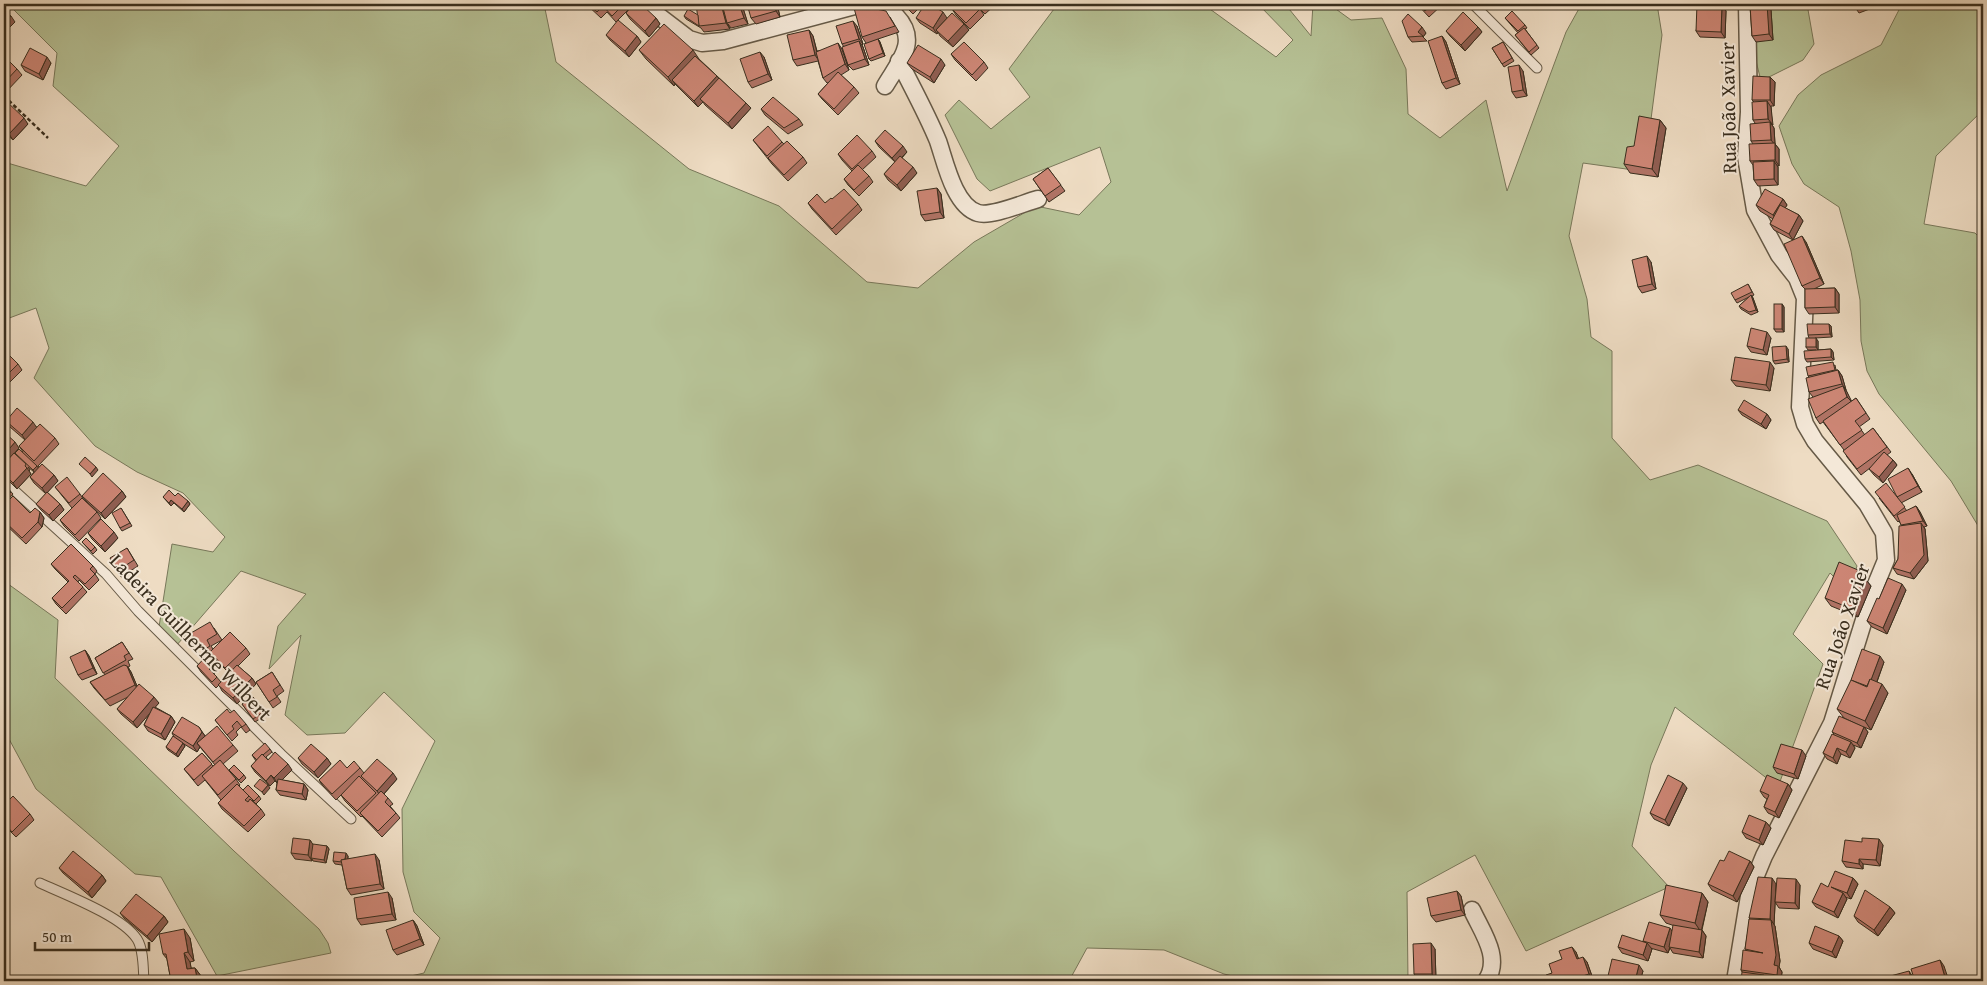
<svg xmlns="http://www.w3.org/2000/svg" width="1987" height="985" font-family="'Gentium Book Plus',serif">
<rect width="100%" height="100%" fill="#eedcc3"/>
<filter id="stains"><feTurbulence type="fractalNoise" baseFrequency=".004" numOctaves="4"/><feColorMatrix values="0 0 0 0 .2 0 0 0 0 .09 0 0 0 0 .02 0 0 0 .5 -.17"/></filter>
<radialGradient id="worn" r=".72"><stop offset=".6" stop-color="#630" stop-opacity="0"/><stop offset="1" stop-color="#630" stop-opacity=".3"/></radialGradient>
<g fill="#b6c195" stroke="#78785a">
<path d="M 33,4 L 544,4 L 556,62 L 689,169 L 779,206 L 867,282 L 918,288 L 974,242 L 1036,206 L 1079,215 L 1111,182 L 1100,147 L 990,191 L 977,179 L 945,115 L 959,100 L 991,129 L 1030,97 L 1009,69 L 1054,9 L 1156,8 L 1203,4 L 1276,57 L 1293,40 L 1258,4 L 1285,4 L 1311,36 L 1313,4 L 1329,4 L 1351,20 L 1382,18 L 1406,69 L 1408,114 L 1440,138 L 1486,100 L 1507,191 L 1566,32 L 1581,5 L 1578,4 L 1657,4 L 1662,35 L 1651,119 L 1655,173 L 1583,163 L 1569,236 L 1587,299 L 1591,337 L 1612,351 L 1612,438 L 1650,480 L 1698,465 L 1827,521 L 1857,566 L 1849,592 L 1830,573 L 1793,634 L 1823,664 L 1778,787 L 1675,707 L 1651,765 L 1632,846 L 1669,887 L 1526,951 L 1475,855 L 1407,892 L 1408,981 L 1254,981 L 1224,974 L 1164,950 L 1087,948 L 1069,981 L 389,981 L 424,973 L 440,938 L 414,912 L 403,872 L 402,809 L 435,741 L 384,692 L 345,733 L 307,735 L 285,715 L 301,635 L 269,669 L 278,626 L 306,594 L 241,571 L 176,646 L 159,627 L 172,544 L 213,552 L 225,537 L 183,493 L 137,472 L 95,446 L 34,378 L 49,348 L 36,308 L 4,320 L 4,162 L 86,186 L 119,146 L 53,86 L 57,53 L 14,10 Z"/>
<path d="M 1752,4 L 1807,4 L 1814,44 L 1803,60 L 1761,81 L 1751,41 Z"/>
<path d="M 1902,4 L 1983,4 L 1983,110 L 1936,156 L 1924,224 L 1975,233 L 1983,241 L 1983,534 L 1951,481 L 1879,394 L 1867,371 L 1861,341 L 1860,300 L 1851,251 L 1839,207 L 1804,184 L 1792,164 L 1779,126 L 1798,95 L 1821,75 L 1881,45 Z"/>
<path d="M 4,581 L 58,620 L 55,678 L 234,851 L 319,929 L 328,943 L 331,953 L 217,976 L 161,877 L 135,874 L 36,789 L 9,739 L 4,737 Z"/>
</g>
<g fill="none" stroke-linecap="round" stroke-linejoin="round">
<g stroke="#665a47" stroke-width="11">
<g id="lane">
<path d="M 1473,4 L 1537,68"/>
<path d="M 4,481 L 106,574 L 138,611 L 281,754 L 351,819"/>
<path d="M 40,883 C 66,895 122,916 137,939 C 144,950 143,969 144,981"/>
</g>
</g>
<g stroke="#665a47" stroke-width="19">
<g id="street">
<path d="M 643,4 L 689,39 L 702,43 L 723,41 L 862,4"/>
<path d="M 872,4 C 885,5 887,7 896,16 C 920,41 899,62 885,86"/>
<path d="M 899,61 C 912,87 927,114 938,141 C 945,161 954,206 978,213 C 992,217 1023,203 1038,199"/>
<path d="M 1472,910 C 1482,932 1502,958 1486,981"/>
<path d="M 1735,981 L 1750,890 L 1764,856 L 1832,723 L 1872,594 L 1886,560 L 1884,533 L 1867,504 L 1815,441 L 1805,424 L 1800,407 L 1805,298 L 1797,278 L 1779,255 L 1755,210 L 1746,157 L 1749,112 L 1747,4"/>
</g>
</g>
<path stroke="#392e1e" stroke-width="2.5" stroke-dasharray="4 2.5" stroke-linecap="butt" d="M 4,96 L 48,138"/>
<use href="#lane" stroke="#f4e8d8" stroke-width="9"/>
<use href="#street" stroke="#f4e8d8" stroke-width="16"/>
</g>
<g fill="#b07365" stroke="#392e1e" fill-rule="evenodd">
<path d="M 586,4 L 632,4 L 633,5 L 616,22 L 607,12 L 601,18 Z"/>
<path d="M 777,4 L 780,17 L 756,24 L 751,18 Z"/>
<path d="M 903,4 L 923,4 L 913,14 Z"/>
<path d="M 975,4 L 996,4 L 985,14 L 980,9 L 984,15 L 970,29 L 956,15 L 952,9 Z"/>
<path d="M 1417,4 L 1443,4 L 1429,17 Z"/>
<path d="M 1701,4 L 1718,4 L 1718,5 L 1722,5 L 1726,11 L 1725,38 L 1700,37 L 1696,31 L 1702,5 Z"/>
<path d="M 1749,4 L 1768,4 L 1769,7 L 1771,10 L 1773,40 L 1756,42 L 1752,36 L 1750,6 Z"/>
<path d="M 1853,4 L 1883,4 L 1859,13 Z"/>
<path d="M 742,5 L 748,24 L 731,28 L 728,24 L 730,29 L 704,32 L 701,28 L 686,19 L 684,16 L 698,15 Z"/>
<path d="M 626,13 L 656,18 L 660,24 L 649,37 L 630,19 Z"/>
<path d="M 890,17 L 899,32 L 878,39 L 880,42 L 885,56 L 871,61 L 869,59 L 866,43 L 862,37 Z"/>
<path d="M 916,18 L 947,18 L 964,24 L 969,30 L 953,47 L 940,36 L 938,32 L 937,34 L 920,23 Z"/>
<path d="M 1505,18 L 1525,25 L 1527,28 L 1525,29 L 1539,48 L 1531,55 L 1515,35 L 1518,33 Z"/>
<path d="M 857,26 L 863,44 L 862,45 L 863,47 L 869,65 L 853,70 L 848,65 L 844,47 L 842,44 Z"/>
<path d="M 1478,27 L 1482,32 L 1465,51 L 1450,36 L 1446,31 Z"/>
<path d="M 809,30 L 813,36 L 817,51 L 842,49 L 849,70 L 841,75 L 854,87 L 859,93 L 838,115 L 822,99 L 818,94 L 828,83 L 827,83 L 823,78 L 818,61 L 797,66 L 793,60 Z"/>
<path d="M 1426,33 L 1423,37 L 1427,41 L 1412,42 L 1408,37 Z"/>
<path d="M 606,35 L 637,36 L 641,42 L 629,57 L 610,40 Z"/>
<path d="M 1442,36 L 1446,42 L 1460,84 L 1446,89 L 1442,83 Z"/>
<path d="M 1503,42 L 1514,61 L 1504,67 L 1492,48 Z"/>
<path d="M 639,50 L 699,59 L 751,108 L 732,129 L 705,105 L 703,102 L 698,107 L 675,84 L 674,86 L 646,59 Z"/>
<path d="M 951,54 L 984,62 L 988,68 L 976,81 L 955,60 Z"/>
<path d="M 4,56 L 17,69 L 22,75 L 5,93 L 4,92 Z"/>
<path d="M 764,57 L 772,80 L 752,88 L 748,82 Z"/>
<path d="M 51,63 L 43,80 L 25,71 L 21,65 Z"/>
<path d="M 907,63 L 945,65 L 934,83 L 912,69 Z"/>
<path d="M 1523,71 L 1527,96 L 1516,98 L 1512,92 Z"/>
<path d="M 1770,77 L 1775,82 L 1774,106 L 1771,106 L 1772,125 L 1774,128 L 1775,144 L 1779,149 L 1779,166 L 1777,166 L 1778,167 L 1778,185 L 1758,186 L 1754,180 L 1753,165 L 1750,161 L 1753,144 L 1751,141 L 1755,123 L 1753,120 L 1754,102 L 1752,100 Z"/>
<path d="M 4,100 L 28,124 L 13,140 L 4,132 Z"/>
<path d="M 761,109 L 799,119 L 803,125 L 788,134 L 765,115 Z"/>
<path d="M 1660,120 L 1666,128 L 1658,177 L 1630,173 L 1624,164 L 1634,146 Z"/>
<path d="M 753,140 L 782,142 L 784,144 L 803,157 L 807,163 L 788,181 L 772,164 Z"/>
<path d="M 875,141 L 907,152 L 902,158 L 917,173 L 901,191 L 888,180 L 884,174 L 895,162 L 879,147 Z"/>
<path d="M 872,151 L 876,157 L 862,170 L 869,176 L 873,182 L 859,196 L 848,185 L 844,179 L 852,171 L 842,160 L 838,154 Z"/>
<path d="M 1048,168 L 1065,191 L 1049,202 L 1033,179 Z"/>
<path d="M 937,188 L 941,194 L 944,218 L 925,221 L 921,215 Z"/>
<path d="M 832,199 L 858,204 L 862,210 L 836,235 L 812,209 L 808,203 L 825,203 Z"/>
<path d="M 1783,199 L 1787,205 L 1785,208 L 1799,215 L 1803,221 L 1793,240 L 1806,242 L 1824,284 L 1814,289 L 1835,288 L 1839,294 L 1839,313 L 1809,314 L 1805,308 L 1805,289 L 1802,286 L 1793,240 L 1774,230 L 1770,224 L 1773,219 L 1760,211 L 1756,205 Z"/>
<path d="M 1651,262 L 1656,289 L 1642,293 L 1638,287 Z"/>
<path d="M 1748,284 L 1754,295 L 1752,296 L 1753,298 L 1758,312 L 1751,315 L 1741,309 L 1739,306 L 1749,297 L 1737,303 L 1735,300 Z"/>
<path d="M 1782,304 L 1784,307 L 1784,332 L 1776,332 L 1774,329 Z"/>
<path d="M 1831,326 L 1832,337 L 1815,338 L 1818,341 L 1818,350 L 1831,349 L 1833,352 L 1834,360 L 1807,362 L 1805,359 L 1816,350 L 1808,350 L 1806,347 L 1809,338 L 1808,335 Z"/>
<path d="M 1771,338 L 1767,355 L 1751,352 L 1747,346 Z"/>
<path d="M 1788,349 L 1789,362 L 1775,364 L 1773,361 Z"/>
<path d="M 4,350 L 18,364 L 22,370 L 4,388 Z"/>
<path d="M 1835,365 L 1836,370 L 1838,370 L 1842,376 L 1846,390 L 1851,402 L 1856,398 L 1870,419 L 1859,427 L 1865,435 L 1873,428 L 1891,452 L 1887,455 L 1893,460 L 1897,465 L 1883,483 L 1874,475 L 1869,469 L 1870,468 L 1861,475 L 1847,457 L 1844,450 L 1823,422 L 1820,424 L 1816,418 L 1813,397 L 1809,392 L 1809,377 L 1808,376 Z"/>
<path d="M 1774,368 L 1770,391 L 1736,386 L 1731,380 Z"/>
<path d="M 1738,410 L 1767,414 L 1771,420 L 1766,429 L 1742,415 Z"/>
<path d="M 6,421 L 37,427 L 55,438 L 59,444 L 38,466 L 54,475 L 58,481 L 47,492 L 60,504 L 64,510 L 53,521 L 41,510 L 36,504 L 46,494 L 34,483 L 30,477 L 34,472 L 28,467 L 30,470 L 29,471 L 31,474 L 17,489 L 4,476 L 4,432 L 19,448 L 14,453 L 23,452 L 19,446 L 25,440 L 10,427 Z"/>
<path d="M 1912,474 L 1922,492 L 1901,503 L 1907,511 L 1916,506 L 1920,512 L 1927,526 L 1924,527 L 1925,529 L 1928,561 L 1914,579 L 1897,574 L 1893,568 L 1898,559 L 1902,526 L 1899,521 L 1898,522 L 1879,498 L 1897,497 Z"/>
<path d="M 4,484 L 13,494 L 5,503 L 4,502 Z"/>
<path d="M 55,487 L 80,494 L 84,500 L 97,512 L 101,518 L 79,541 L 64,526 L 60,520 L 72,508 Z"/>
<path d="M 122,491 L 126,497 L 105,519 L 86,501 L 82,496 Z"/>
<path d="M 175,496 L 188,501 L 190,504 L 184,512 L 174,503 L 171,506 L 163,497 Z"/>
<path d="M 4,505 L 30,513 L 40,512 L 44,518 L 42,527 L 26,544 L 4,523 Z"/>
<path d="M 121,508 L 132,526 L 122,531 L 120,528 Z"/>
<path d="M 88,533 L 118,538 L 105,552 L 92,539 Z"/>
<path d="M 82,542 L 95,547 L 97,550 L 93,554 Z"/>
<path d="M 127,548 L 138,566 L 121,577 L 117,571 Z"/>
<path d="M 51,564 L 93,566 L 97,571 L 95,574 L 99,580 L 89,590 L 79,580 L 78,582 L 87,592 L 66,614 L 56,604 L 52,598 L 68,582 L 55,569 Z"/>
<path d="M 1858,570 L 1871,586 L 1858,617 L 1831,606 L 1825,598 Z"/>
<path d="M 1906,590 L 1887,634 L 1872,627 L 1867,621 L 1879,599 Z"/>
<path d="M 214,628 L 222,640 L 211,646 L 213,649 L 246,648 L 250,654 L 238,666 L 252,678 L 256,684 L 237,704 L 222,691 L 219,685 L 216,688 L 201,672 L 197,666 L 206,657 L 191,633 ZM 211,654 L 214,658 L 229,673 L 221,682 L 214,674 L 220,668 L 216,662 L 209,655 Z"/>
<path d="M 122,642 L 133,659 L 128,661 L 130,666 L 128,667 L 131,672 L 137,686 L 159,703 L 155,707 L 171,716 L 175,722 L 165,740 L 148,731 L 144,725 L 150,712 L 137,728 L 121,714 L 117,709 L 128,697 L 110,706 L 94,688 L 90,682 L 105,675 L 95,658 Z"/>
<path d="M 85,650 L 89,656 L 97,674 L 82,680 L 78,675 Z"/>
<path d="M 1884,662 L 1877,682 L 1888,693 L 1871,730 L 1864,727 L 1868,732 L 1861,748 L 1853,745 L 1855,748 L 1850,758 L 1841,754 L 1837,764 L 1827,759 L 1823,753 L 1834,734 L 1832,732 L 1861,726 L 1844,718 L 1837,709 Z"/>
<path d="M 272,672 L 284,691 L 277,696 L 281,702 L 273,708 L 256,682 Z"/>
<path d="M 253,697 L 266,715 L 255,722 L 242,704 Z"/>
<path d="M 230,713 L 246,724 L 250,730 L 246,733 L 241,727 L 236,732 L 238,735 L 232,741 L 215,720 Z"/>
<path d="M 199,727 L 205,736 L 233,745 L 238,751 L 223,764 L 236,779 L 240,785 L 239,786 L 243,790 L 259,796 L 261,799 L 256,804 L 252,800 L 261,809 L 265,815 L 248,832 L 222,809 L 218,803 L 221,800 L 205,780 L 198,786 L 184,769 L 202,753 L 213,766 L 215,765 L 200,747 L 197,752 L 184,744 L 185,746 L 178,757 L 168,750 L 166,747 L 174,737 L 172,733 Z"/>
<path d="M 270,749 L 272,752 L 266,757 L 268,760 L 292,770 L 282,780 L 304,784 L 308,790 L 306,800 L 280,795 L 276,790 L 277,783 L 275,781 L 270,786 L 255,772 L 251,766 L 256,761 L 252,755 Z"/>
<path d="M 1806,756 L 1798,779 L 1777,773 L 1773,767 Z"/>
<path d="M 298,758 L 327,758 L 331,764 L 318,778 L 302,764 Z"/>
<path d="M 347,768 L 360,768 L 364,773 L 397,779 L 384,794 L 388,798 L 393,804 L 390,806 L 396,813 L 400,818 L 382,837 L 362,816 L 361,817 L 345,801 L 341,795 L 336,800 L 323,786 L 319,780 Z"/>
<path d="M 229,770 L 244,775 L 246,778 L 241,783 Z"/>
<path d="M 1788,784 L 1792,790 L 1779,818 L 1768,813 L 1764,807 L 1767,799 L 1764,797 L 1760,791 Z"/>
<path d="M 1687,788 L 1669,826 L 1654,819 L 1650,813 Z"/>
<path d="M 4,805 L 30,814 L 34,820 L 16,837 L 4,825 Z"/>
<path d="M 1766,822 L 1771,828 L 1763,845 L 1746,838 L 1742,832 Z"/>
<path d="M 310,840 L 313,845 L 327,846 L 329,849 L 326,863 L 313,861 L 312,859 L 312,861 L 295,859 L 291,853 Z"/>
<path d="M 1862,842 L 1883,845 L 1880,866 L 1863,864 L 1863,869 L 1846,867 L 1842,861 Z"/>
<path d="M 348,856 L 348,859 L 379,860 L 384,889 L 351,895 L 347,889 L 342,865 L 335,864 L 333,861 Z"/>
<path d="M 1724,861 L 1750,861 L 1754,867 L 1737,902 L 1712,890 L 1708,884 Z"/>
<path d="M 59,868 L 102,875 L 106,881 L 92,898 L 63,873 Z"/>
<path d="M 1853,878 L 1858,884 L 1851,899 L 1845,897 L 1847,899 L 1838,918 L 1816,907 L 1812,902 L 1828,887 Z"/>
<path d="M 1776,884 L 1774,925 L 1775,926 L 1780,961 L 1779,967 L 1782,972 L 1781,980 L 1767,979 L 1768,981 L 1742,972 L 1741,970 L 1746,951 L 1745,949 L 1750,919 L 1749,918 Z"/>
<path d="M 1800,885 L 1799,909 L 1779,908 L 1775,902 Z"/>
<path d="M 1457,891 L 1461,896 L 1465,915 L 1436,922 L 1431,916 Z"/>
<path d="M 1702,893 L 1708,902 L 1702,930 L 1706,936 L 1703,958 L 1673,953 L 1670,948 L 1668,953 L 1650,948 L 1652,949 L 1648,961 L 1622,953 L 1618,947 L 1644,942 L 1643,941 L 1672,931 L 1675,926 L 1666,923 L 1660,915 Z"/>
<path d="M 392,898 L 396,920 L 361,925 L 357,919 Z"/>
<path d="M 1890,907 L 1895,913 L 1878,936 L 1858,922 L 1854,916 Z"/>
<path d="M 120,913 L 164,916 L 168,922 L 152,942 L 124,918 Z"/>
<path d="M 413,920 L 417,926 L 424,945 L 397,955 L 393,950 Z"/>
<path d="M 1839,936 L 1843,941 L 1836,958 L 1813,949 L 1809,943 Z"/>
<path d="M 190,938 L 194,961 L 190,962 L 191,968 L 195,968 L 201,976 L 202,981 L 171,981 L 167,959 L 163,954 Z"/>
<path d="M 1435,949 L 1436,980 L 1418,980 L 1414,974 Z"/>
<path d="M 1576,952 L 1578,958 L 1587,962 L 1593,979 L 1588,981 L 1548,981 L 1552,973 L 1562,959 Z"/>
<path d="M 1643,971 L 1640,981 L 1611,981 L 1608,976 Z"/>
</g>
<g fill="#905e52" stroke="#392e1e">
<path d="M 721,4 L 723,4 L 727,23 L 730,29 L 726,23 Z"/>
<path d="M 739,4 L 741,4 L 742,5 L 748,24 L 744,18 Z"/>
<path d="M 774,4 L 777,4 L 780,17 L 776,11 Z"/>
<path d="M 1512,4 L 1516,4 L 1512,9 L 1510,6 Z"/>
<path d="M 1766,4 L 1768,4 L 1769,7 L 1771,10 L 1773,40 L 1769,34 Z"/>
<path d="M 1722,5 L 1726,11 L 1725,38 L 1721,32 Z"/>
<path d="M 943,12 L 947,18 L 936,30 L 938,32 L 937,34 L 933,28 Z"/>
<path d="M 11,16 L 15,22 L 4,33 L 4,23 Z"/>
<path d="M 656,18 L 660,24 L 649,37 L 645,31 Z"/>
<path d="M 853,21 L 857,26 L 863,44 L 859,39 Z"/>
<path d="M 964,24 L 969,30 L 953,47 L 948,41 Z"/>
<path d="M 1422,27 L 1426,33 L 1423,37 L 1418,32 Z"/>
<path d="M 1478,27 L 1482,32 L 1465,51 L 1461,45 Z"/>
<path d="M 809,30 L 813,36 L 819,61 L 815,55 Z"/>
<path d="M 637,36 L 641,42 L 629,57 L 625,51 Z"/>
<path d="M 1442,36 L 1446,42 L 1460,84 L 1456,78 Z"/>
<path d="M 878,39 L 880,42 L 885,56 L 883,53 Z"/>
<path d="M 859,41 L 863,47 L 869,65 L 865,59 Z"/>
<path d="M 838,43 L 842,49 L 849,70 L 845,64 Z"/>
<path d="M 693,50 L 699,59 L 672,80 L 675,84 L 674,86 L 668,77 Z"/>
<path d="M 760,52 L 764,57 L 772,80 L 768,74 Z"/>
<path d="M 47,57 L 51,63 L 43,80 L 39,74 Z"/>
<path d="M 941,59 L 945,65 L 934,83 L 930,77 Z"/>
<path d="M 1519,65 L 1523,71 L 1527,96 L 1523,90 Z"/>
<path d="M 717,76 L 721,82 L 700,99 L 703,102 L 698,107 L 694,101 Z"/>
<path d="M 1770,77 L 1775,82 L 1774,106 L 1770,100 Z"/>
<path d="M 1767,101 L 1771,107 L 1773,125 L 1768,119 Z"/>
<path d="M 746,103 L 751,108 L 732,129 L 728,123 Z"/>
<path d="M 24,118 L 28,124 L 13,140 L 9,134 Z"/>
<path d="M 1660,120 L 1666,128 L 1658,177 L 1652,169 Z"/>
<path d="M 1770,122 L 1774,128 L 1775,144 L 1779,149 L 1779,166 L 1775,160 L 1775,145 L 1771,140 Z"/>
<path d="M 903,146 L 907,152 L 896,163 L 892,158 Z"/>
<path d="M 1774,161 L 1778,167 L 1778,185 L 1774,179 Z"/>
<path d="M 913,167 L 917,173 L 901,191 L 897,185 Z"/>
<path d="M 937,188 L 941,194 L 944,218 L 940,212 Z"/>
<path d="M 1783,199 L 1787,205 L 1777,221 L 1773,215 Z"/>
<path d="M 1799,215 L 1803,221 L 1793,240 L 1789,234 Z"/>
<path d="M 1802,236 L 1806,242 L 1824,284 L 1820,278 Z"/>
<path d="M 1647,256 L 1651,262 L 1656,289 L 1652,284 Z"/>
<path d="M 1835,288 L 1839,294 L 1839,313 L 1835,307 Z"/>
<path d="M 1751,295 L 1753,298 L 1758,312 L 1756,310 Z"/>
<path d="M 1782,304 L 1784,307 L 1784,332 L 1782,329 Z"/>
<path d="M 1829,324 L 1831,326 L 1832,337 L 1830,334 Z"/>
<path d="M 1767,332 L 1771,338 L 1767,355 L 1763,350 Z"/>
<path d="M 1816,338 L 1818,341 L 1818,350 L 1816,347 Z"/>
<path d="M 1786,346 L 1788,349 L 1789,362 L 1787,359 Z"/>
<path d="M 1831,349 L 1833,352 L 1834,360 L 1831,357 Z"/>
<path d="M 1770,362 L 1774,368 L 1770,391 L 1766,385 Z"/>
<path d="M 1838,370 L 1842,376 L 1846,390 L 1842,384 Z"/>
<path d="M 1843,386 L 1847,392 L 1852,402 L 1847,397 Z"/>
<path d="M 1767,414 L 1771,420 L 1766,429 L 1761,424 Z"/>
<path d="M 33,422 L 37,428 L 26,441 L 22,435 Z"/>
<path d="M 15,442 L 19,448 L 4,465 L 4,455 Z"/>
<path d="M 1893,460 L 1897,465 L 1883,483 L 1879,477 Z"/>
<path d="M 37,466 L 39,469 L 35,473 L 33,470 Z"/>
<path d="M 96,467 L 98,470 L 92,477 L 90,474 Z"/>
<path d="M 27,468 L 31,474 L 17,489 L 13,483 Z"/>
<path d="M 1908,468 L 1912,474 L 1922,492 L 1918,486 Z"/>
<path d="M 54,475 L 58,481 L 46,494 L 42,488 Z"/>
<path d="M 122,491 L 126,497 L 105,519 L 101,513 Z"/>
<path d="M 171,500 L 174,503 L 171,506 L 169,503 Z"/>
<path d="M 188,501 L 190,504 L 184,512 L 182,509 Z"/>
<path d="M 60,504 L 64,510 L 53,521 L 49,515 Z"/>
<path d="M 1916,506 L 1920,512 L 1927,526 L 1923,521 Z"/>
<path d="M 40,512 L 44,518 L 42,527 L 38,522 Z"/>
<path d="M 1921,523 L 1925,529 L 1928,561 L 1914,579 L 1910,573 Z"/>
<path d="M 114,532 L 118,538 L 105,552 L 101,546 Z"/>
<path d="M 1858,570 L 1871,586 L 1858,617 L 1852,609 L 1856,574 Z"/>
<path d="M 1902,584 L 1906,590 L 1887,634 L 1883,628 Z"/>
<path d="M 85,650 L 89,656 L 97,674 L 93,668 Z"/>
<path d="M 1880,656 L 1884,662 L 1873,692 L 1868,687 Z"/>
<path d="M 127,666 L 131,672 L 139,691 L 135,685 Z"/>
<path d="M 252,678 L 256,684 L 237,704 L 233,698 Z"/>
<path d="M 1882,684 L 1888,693 L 1871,730 L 1865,721 Z"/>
<path d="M 154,697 L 159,703 L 137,728 L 133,722 Z"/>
<path d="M 171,716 L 175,722 L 165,740 L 161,734 Z"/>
<path d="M 1864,727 L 1868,732 L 1861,748 L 1857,743 Z"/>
<path d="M 202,732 L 206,737 L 197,743 L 200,747 L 197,752 L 193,746 Z"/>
<path d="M 1851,742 L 1855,748 L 1850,758 L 1846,752 Z"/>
<path d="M 183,743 L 185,746 L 178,757 L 176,754 Z"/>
<path d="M 1837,748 L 1841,754 L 1837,764 L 1833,758 Z"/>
<path d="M 1802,750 L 1806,756 L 1798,779 L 1794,774 Z"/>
<path d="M 327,758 L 331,764 L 318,778 L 314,772 Z"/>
<path d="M 288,764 L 292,770 L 278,784 L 274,778 Z"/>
<path d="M 393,773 L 397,779 L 381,797 L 377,791 Z"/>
<path d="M 271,775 L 275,781 L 270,786 L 266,781 Z"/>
<path d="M 1683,783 L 1687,788 L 1669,826 L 1665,820 Z"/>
<path d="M 304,784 L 308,790 L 306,800 L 302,794 Z"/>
<path d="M 1788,784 L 1792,790 L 1779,818 L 1775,812 Z"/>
<path d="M 268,785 L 270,788 L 264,795 L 262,792 Z"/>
<path d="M 1766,822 L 1771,828 L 1763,845 L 1759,840 Z"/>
<path d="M 1879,839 L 1883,845 L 1880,866 L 1876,860 Z"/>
<path d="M 310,840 L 314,846 L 311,858 L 312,861 L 308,855 Z"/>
<path d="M 327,846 L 329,849 L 326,863 L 324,860 Z"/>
<path d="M 346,853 L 348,856 L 347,865 L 345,862 Z"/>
<path d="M 375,854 L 379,860 L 384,889 L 380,884 Z"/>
<path d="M 1859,859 L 1863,864 L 1863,869 L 1859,864 Z"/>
<path d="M 1750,861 L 1754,867 L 1737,902 L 1733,896 Z"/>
<path d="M 102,875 L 106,881 L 92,898 L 88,892 Z"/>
<path d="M 1772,878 L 1776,884 L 1774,925 L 1770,919 Z"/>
<path d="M 1853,878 L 1858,884 L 1851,899 L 1847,893 Z"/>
<path d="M 1796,879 L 1800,885 L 1799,909 L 1795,903 Z"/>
<path d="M 1457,891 L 1461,896 L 1465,915 L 1461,910 Z"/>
<path d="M 388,892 L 392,898 L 396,920 L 392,914 Z"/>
<path d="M 1702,893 L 1708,902 L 1701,932 L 1695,923 Z"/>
<path d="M 1843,893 L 1847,899 L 1838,918 L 1834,912 Z"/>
<path d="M 1890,907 L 1895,913 L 1878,936 L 1874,930 Z"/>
<path d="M 164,916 L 168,922 L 152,942 L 147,936 Z"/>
<path d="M 413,920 L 417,926 L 424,945 L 420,939 Z"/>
<path d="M 1771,920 L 1775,926 L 1780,961 L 1779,967 L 1782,972 L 1781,980 L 1777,975 L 1774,965 Z"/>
<path d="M 1670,928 L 1674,934 L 1668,953 L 1664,947 Z"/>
<path d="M 184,929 L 190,938 L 194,961 L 188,952 Z"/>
<path d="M 1702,930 L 1706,936 L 1703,958 L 1699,952 Z"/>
<path d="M 1839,936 L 1843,941 L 1836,958 L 1832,952 Z"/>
<path d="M 1431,943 L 1435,949 L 1436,980 L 1432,974 Z"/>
<path d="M 1647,943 L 1652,949 L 1648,961 L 1643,955 Z"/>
<path d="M 1572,947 L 1576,952 L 1581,965 L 1577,959 Z"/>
<path d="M 184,953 L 190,962 L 193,978 L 187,969 Z"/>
<path d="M 1583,957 L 1587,962 L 1593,979 L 1589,974 Z"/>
<path d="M 1940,960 L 1944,966 L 1949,981 L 1946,981 Z"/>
<path d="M 1639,965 L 1643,971 L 1640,981 L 1635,981 Z"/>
<path d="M 195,968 L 201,976 L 202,981 L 199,981 L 197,978 Z"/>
<path d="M 1909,971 L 1913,977 L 1915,981 L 1912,981 Z"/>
<path d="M 1764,975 L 1768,981 L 1763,981 Z"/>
</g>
<g fill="#cd8675" stroke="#392e1e">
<path d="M 588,4 L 605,4 L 597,12 Z"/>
<path d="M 607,4 L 624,4 L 612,16 L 604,7 Z"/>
<path d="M 634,4 L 641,4 L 656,18 L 645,31 L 626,13 Z"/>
<path d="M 696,4 L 721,4 L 726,23 L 699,26 Z"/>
<path d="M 722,4 L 739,4 L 744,18 L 727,23 Z"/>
<path d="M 747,4 L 774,4 L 776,11 L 751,18 Z"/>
<path d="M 905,4 L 913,4 L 909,8 Z"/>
<path d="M 925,4 L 930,4 L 943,12 L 933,28 L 916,18 Z"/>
<path d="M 957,4 L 975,4 L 980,9 L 966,23 L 952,9 Z"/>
<path d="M 977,4 L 986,4 L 981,8 Z"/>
<path d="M 1418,4 L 1433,4 L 1425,11 Z"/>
<path d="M 1697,4 L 1722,5 L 1721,32 L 1696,31 Z"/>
<path d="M 1767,4 L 1769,34 L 1752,36 L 1750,5 Z"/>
<path d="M 854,8 L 871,8 L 886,11 L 895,26 L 862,37 Z"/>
<path d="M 688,9 L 698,15 L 699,26 L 684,16 Z"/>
<path d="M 4,10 L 11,16 L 4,23 Z"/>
<path d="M 1512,11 L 1525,25 L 1518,31 L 1505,18 Z"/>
<path d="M 1463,12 L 1478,27 L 1461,45 L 1446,31 Z"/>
<path d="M 952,13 L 964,24 L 948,41 L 936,30 Z"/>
<path d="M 1408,14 L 1422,27 L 1418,32 L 1423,36 L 1408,37 L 1402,21 Z"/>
<path d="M 618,20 L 637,36 L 625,51 L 606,35 Z"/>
<path d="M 853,21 L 859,39 L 842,44 L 836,26 Z"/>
<path d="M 664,24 L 693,50 L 668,77 L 639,50 Z"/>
<path d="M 1524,28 L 1537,45 L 1529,52 L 1515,35 Z"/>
<path d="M 809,30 L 815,55 L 793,60 L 787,35 Z"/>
<path d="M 1442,36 L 1456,78 L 1442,83 L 1428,41 Z"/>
<path d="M 878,39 L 883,53 L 869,59 L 864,44 Z"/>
<path d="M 859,41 L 865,59 L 848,65 L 842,47 Z"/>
<path d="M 964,42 L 984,62 L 972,75 L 951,54 Z"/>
<path d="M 1503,42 L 1512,58 L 1502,64 L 1492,48 Z"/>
<path d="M 838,43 L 845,64 L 823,78 L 816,52 Z"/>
<path d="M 918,45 L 941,59 L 930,77 L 907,63 Z"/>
<path d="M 30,48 L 47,57 L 39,74 L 21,65 Z"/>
<path d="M 760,52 L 768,74 L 748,82 L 740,59 Z"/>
<path d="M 4,56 L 17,69 L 4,83 Z"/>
<path d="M 695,56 L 717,76 L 694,101 L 672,80 Z"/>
<path d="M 1519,65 L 1523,90 L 1512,92 L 1508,67 Z"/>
<path d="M 838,72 L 854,87 L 834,109 L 818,94 Z"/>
<path d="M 1753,76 L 1770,77 L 1770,100 L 1752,100 Z"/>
<path d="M 719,78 L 746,103 L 728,123 L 700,99 Z"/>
<path d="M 773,97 L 799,119 L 784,128 L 761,109 Z"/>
<path d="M 4,99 L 24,118 L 9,134 L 4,130 Z"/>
<path d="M 1767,101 L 1768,119 L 1753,120 L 1752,102 Z"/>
<path d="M 1639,116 L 1660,120 L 1652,169 L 1624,164 L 1627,147 L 1634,146 Z"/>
<path d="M 1770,122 L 1771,140 L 1751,141 L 1750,124 Z"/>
<path d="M 768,126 L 782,142 L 767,156 L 753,140 Z"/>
<path d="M 885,130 L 903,146 L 892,158 L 875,141 Z"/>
<path d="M 857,135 L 872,151 L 852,169 L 838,154 Z"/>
<path d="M 787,141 L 803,157 L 784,175 L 768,158 Z"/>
<path d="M 1775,143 L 1775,160 L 1750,161 L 1749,144 Z"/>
<path d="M 900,156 L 913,167 L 897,185 L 884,174 Z"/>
<path d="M 1774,161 L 1774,179 L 1754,180 L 1753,162 Z"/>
<path d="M 858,165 L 869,176 L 854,190 L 844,179 Z"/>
<path d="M 1048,168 L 1061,185 L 1045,196 L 1033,179 Z"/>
<path d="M 937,188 L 940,212 L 921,215 L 917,191 Z"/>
<path d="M 844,189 L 858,204 L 832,229 L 808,203 L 817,194 L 825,203 L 831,198 L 832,199 Z"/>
<path d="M 1765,189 L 1783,199 L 1773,215 L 1756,205 Z"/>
<path d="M 1780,205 L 1799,215 L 1789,234 L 1770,224 Z"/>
<path d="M 1802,236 L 1820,278 L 1802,286 L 1784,244 Z"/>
<path d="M 1647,256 L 1652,284 L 1638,287 L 1632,260 Z"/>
<path d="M 1748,284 L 1752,292 L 1735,300 L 1731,293 Z"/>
<path d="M 1835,288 L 1835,307 L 1805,308 L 1805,289 Z"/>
<path d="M 1751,295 L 1756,310 L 1749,312 L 1739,306 Z"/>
<rect x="1774" y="304" width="8" height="25"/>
<path d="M 1807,324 L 1829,324 L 1830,334 L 1808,335 Z"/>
<path d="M 1751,328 L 1767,332 L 1763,350 L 1747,346 Z"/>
<rect x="1806" y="338" width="10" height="9"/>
<path d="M 1786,346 L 1787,359 L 1773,361 L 1772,347 Z"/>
<path d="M 1831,349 L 1831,357 L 1805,359 L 1804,351 Z"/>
<path d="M 4,350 L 18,364 L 4,378 Z"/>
<path d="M 1735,357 L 1770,362 L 1766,385 L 1731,380 Z"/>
<path d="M 1833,362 L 1835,370 L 1808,376 L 1806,367 Z"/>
<path d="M 1838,370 L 1842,384 L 1809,392 L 1806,378 Z"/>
<path d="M 1843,386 L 1847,397 L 1816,418 L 1808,399 Z"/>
<path d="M 1856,398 L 1866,413 L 1855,421 L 1862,430 L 1840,445 L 1823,421 Z"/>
<path d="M 1744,400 L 1767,414 L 1761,424 L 1738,410 Z"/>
<path d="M 17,408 L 33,422 L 22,435 L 6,421 Z"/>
<path d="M 40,424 L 55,438 L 34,461 L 19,446 Z"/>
<path d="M 1873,428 L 1887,447 L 1857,469 L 1843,451 Z"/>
<path d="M 4,432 L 15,442 L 4,455 Z"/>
<path d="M 19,449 L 37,466 L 33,470 L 15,453 Z"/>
<path d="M 1884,452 L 1893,460 L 1879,477 L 1869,469 Z"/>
<path d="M 14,453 L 26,464 L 25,466 L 27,468 L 13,483 L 4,474 L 4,464 Z"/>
<path d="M 85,457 L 96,467 L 90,474 L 79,464 Z"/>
<path d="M 42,464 L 54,475 L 42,488 L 30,477 Z"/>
<path d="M 1908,468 L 1918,486 L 1897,497 L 1888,479 Z"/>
<path d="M 103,473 L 122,491 L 101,513 L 82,496 Z"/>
<path d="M 67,477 L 80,494 L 69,503 L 55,487 Z"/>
<path d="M 1886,483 L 1905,507 L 1894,516 L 1875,492 Z"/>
<path d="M 4,484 L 11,492 L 4,499 Z"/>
<path d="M 169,490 L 175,496 L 178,493 L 188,501 L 182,509 L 171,500 L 169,503 L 163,497 Z"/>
<path d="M 47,492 L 60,504 L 49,515 L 36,504 Z"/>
<path d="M 13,496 L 30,513 L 35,508 L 40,512 L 38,522 L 22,538 L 4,521 L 4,505 Z"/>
<path d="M 82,498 L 97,512 L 75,535 L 60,520 Z"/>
<path d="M 1916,506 L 1923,521 L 1901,525 L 1897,515 Z"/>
<path d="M 121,508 L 130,523 L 120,528 L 112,513 Z"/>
<path d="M 101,519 L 114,532 L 101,546 L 88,533 Z"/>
<path d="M 1921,523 L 1924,555 L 1910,573 L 1893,568 L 1898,559 L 1899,526 Z"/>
<path d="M 86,538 L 95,547 L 91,551 L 82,542 Z"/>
<path d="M 71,544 L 93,566 L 90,569 L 95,574 L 85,584 L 75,575 L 73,577 L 83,587 L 62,608 L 52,598 L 69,581 L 51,564 Z"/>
<path d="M 127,548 L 134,560 L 117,571 L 110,558 Z"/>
<path d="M 1839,562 L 1858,570 L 1856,574 L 1864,578 L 1852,609 L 1825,598 Z"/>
<path d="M 1888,578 L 1902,584 L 1883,628 L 1867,621 L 1877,598 L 1879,599 Z"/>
<path d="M 210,622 L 217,634 L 207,640 L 210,646 L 202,651 L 191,633 Z"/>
<path d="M 230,632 L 246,648 L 225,668 L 210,652 Z"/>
<path d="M 122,642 L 129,653 L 124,656 L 126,660 L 103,673 L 95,658 Z"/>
<path d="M 1862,649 L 1880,656 L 1871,680 L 1870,679 L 1867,686 L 1851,680 Z"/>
<path d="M 85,650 L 93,668 L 78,675 L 70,657 Z"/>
<path d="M 208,654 L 216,662 L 209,669 L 217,677 L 212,682 L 197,666 Z"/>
<path d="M 124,665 L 127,666 L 135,685 L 105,700 L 90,682 Z"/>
<path d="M 237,665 L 252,678 L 233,698 L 218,685 Z"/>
<path d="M 272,672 L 280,685 L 273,690 L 277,697 L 269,702 L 256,682 Z"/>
<path d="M 1870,679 L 1882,684 L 1865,721 L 1837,709 L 1851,680 L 1867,687 Z"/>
<path d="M 139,684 L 154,697 L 133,722 L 117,709 Z"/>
<path d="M 253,697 L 263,712 L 253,719 L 242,704 Z"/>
<path d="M 153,707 L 171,716 L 161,734 L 144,725 Z"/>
<path d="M 227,709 L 230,713 L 234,710 L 246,724 L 242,727 L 237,721 L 232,726 L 234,729 L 227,735 L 215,720 Z"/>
<path d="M 1839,716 L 1864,727 L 1857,743 L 1832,732 Z"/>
<path d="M 182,717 L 199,727 L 202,732 L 193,746 L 172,733 Z"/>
<path d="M 217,726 L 233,745 L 213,762 L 197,743 Z"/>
<path d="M 1832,734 L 1851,742 L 1846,752 L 1837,748 L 1833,758 L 1823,753 Z"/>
<path d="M 173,736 L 183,743 L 176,754 L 166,747 Z"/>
<path d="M 265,743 L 270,749 L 257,760 L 252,755 Z"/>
<path d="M 311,744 L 327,758 L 314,772 L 298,758 Z"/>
<path d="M 1781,744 L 1802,750 L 1794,774 L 1773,767 Z"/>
<path d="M 275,752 L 288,764 L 274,778 L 271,775 L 266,781 L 251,766 L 262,754 L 268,760 Z"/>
<path d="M 202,753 L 212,764 L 194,780 L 184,769 Z"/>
<path d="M 377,759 L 393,773 L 377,791 L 361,776 Z"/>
<path d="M 220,760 L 236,779 L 218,795 L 202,776 Z"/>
<path d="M 340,760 L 347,768 L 354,761 L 360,768 L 332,794 L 319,780 Z"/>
<path d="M 234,765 L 244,775 L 239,780 L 229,770 Z"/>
<path d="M 1668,775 L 1683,783 L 1665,820 L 1650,813 Z"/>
<path d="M 1767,775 L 1788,784 L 1775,812 L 1764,807 L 1769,795 L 1760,791 Z"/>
<path d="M 359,776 L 376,793 L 357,811 L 341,795 Z"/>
<path d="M 260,779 L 268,785 L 262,792 L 254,786 Z"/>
<path d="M 278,779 L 304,784 L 302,794 L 276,790 Z"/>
<path d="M 237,784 L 249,796 L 245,800 L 248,802 L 250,799 L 261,809 L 244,826 L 218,803 Z"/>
<path d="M 248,785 L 259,796 L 254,801 L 243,790 Z"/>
<path d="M 381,791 L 388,798 L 385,802 L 396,813 L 378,831 L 360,813 Z"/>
<path d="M 13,796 L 30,814 L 12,832 L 4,823 L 4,805 Z"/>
<path d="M 1749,815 L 1766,822 L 1759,840 L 1742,832 Z"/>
<path d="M 293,838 L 310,840 L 308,855 L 291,853 Z"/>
<path d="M 1862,838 L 1879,839 L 1876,860 L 1859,859 L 1859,864 L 1842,861 L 1845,840 L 1862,842 Z"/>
<path d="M 313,844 L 327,846 L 324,860 L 311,858 Z"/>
<path d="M 73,851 L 102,875 L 88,892 L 59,868 Z"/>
<path d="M 1729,851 L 1750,861 L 1733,896 L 1708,884 L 1720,860 L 1724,861 Z"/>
<path d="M 334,852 L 346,853 L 345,859 L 341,860 L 342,862 L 333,861 Z"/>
<path d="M 375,854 L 380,884 L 347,889 L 341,860 Z"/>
<path d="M 1835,871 L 1853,878 L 1847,893 L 1831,887 L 1843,893 L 1834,912 L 1812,902 L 1821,883 L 1828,887 Z"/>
<path d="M 1758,877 L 1772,878 L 1770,919 L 1749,918 Z"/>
<path d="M 1777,878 L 1796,879 L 1795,903 L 1775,902 Z"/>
<path d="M 1666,885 L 1702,893 L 1695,923 L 1660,915 Z"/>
<path d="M 1865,890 L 1890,907 L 1874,930 L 1854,916 Z"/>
<path d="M 1457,891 L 1461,910 L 1431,916 L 1427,898 Z"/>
<path d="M 388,892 L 392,914 L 357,919 L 354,898 Z"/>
<path d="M 136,894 L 164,916 L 147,936 L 120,913 Z"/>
<path d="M 1749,919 L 1771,920 L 1776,955 L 1774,965 L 1778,966 L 1777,975 L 1741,970 L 1743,950 L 1763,953 L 1745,949 Z"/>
<path d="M 413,920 L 420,939 L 393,950 L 386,930 Z"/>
<path d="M 1649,922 L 1670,928 L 1664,947 L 1643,941 Z"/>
<path d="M 1673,925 L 1702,930 L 1699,952 L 1669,947 Z"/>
<path d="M 1815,926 L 1839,936 L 1832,952 L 1809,943 Z"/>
<path d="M 184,929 L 188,952 L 184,953 L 187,969 L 195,968 L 197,978 L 178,981 L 171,981 L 166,954 L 163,954 L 159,934 Z"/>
<path d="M 1622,935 L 1647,943 L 1643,955 L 1618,947 Z"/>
<path d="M 1431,943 L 1432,974 L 1414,974 L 1413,944 Z"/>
<path d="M 1572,947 L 1577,959 L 1583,957 L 1589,974 L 1567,981 L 1548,981 L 1546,975 L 1552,973 L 1549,964 L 1562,959 L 1559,951 Z"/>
<path d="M 1612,959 L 1639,965 L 1635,981 L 1628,981 L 1608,976 Z"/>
<path d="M 1940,960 L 1946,981 L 1915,981 L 1911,969 Z"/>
<path d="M 1909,971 L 1912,981 L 1884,981 L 1883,978 Z"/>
<path d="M 1742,972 L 1764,975 L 1763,981 L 1741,981 Z"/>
<path d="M 128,976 L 138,976 L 139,981 L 129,981 Z"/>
</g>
<g text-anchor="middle" stroke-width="4" stroke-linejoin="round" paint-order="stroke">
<g font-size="20" fill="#392e1e" stroke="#f4e8d8">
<text transform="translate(1728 108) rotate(-91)" y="7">Rua João Xavier</text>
<text transform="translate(1842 626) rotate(-71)" y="7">Rua João Xavier</text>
<text transform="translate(191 637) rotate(46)" y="7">Ladeira Guilherme Wilbert</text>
</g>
</g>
<rect width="1987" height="985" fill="none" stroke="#eedcc3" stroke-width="20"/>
<rect x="5" y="5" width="1977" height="975" fill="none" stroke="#392e1e" stroke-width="2.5"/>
<rect x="10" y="10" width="1967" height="965" fill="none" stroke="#392e1e"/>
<path d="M35 942v8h114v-8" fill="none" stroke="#392e1e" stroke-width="2.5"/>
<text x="42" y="942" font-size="15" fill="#392e1e" stroke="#f4e8d8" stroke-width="4" paint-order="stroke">50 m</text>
<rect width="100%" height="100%" filter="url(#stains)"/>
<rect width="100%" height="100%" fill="url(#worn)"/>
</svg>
